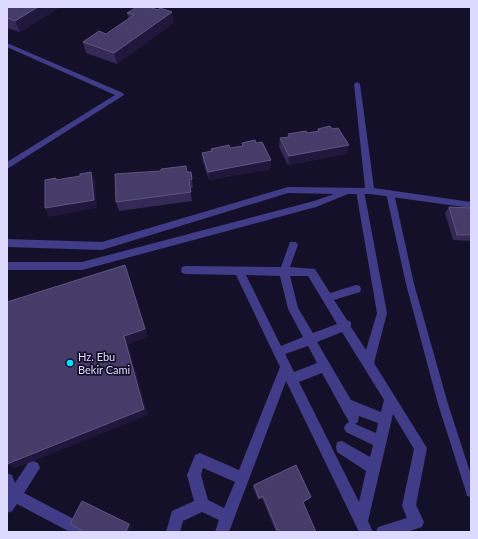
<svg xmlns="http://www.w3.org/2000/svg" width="478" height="539" font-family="Lato,sans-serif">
<rect width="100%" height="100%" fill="#151029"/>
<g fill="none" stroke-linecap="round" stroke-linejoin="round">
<path fill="#403c88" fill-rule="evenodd" d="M 390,190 L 394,193 L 414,284 L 448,404 L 471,475 L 471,497 L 467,496 L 466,492 L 438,404 L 406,284 L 386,193 Z"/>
<g fill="#403c88" fill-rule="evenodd">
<path d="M 360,188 L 364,191 L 387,313 L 374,363 L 427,448 L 416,505 L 424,522 L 422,527 L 407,532 L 376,532 L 378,527 L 407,518 L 402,506 L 414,449 L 393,414 L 368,521 L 373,532 L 359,532 L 286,381 L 229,532 L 215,532 L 219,520 L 202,512 L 183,521 L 180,532 L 166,532 L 172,511 L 194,501 L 187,475 L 195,455 L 200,453 L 239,470 L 280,367 L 236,275 L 186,274 L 182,273 L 181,270 L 182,267 L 186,266 L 281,267 L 290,242 L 296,242 L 298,245 L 290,267 L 315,269 L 330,293 L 356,285 L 360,286 L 361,289 L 360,292 L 334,300 L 347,320 L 351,322 L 351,327 L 366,350 L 377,313 L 356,191 ZM 246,275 L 280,276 L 288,309 L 303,337 L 281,346 ZM 290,276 L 308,276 L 337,324 L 313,333 L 298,308 ZM 342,332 L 384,400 L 381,412 L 351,400 L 317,342 ZM 308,346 L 317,363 L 294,372 L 285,354 ZM 322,373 L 349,422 L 346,424 L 344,428 L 346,432 L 373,445 L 370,457 L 342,441 L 337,442 L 336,447 L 337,452 L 366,471 L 359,502 L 299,382 ZM 359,416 L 378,423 L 376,433 L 355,424 L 358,422 ZM 203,468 L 235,482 L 224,508 L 208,500 L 201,475 Z"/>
<path d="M 33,461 L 38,463 L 40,468 L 24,493 L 89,527 L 91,532 L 70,532 L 17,504 L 12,511 L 7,513 L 7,473 L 12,475 L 15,483 L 28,463 Z"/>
</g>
<g fill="#403c88" fill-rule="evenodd">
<path d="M 7,43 L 123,93 L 124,95 L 7,169 L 7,162 L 115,95 L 7,47 Z"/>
<path d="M 357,82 L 360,84 L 374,188 L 471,202 L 471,208 L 370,194 L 348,194 L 316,207 L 82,270 L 7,270 L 7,262 L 82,262 L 314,201 L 334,194 L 288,193 L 102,250 L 7,247 L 7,239 L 102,242 L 288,187 L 365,188 L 354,84 Z"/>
</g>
</g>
<g fill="#342957">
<path d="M 7,7 L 60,7 L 20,32 L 7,28 Z"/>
<path d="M 158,10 L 172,12 L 173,23 L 117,64 L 86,53 L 83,42 L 106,34 L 129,19 L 127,13 Z"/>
<path d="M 318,129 L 332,129 L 349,145 L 346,154 L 288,165 L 279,147 L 280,138 L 288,137 L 288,134 L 307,133 L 317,132 Z"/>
<path d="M 242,143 L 256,143 L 271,160 L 270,169 L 209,180 L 203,162 L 202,153 L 211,151 L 211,149 L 230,148 L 242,146 Z"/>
<path d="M 187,172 L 191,172 L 193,188 L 190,188 L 192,201 L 119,211 L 116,202 Z"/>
<path d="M 449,207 L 471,208 L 471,241 L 453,240 L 445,213 Z"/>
<path d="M 254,485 L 310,498 L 303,502 L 316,532 L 276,532 L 262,498 L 258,500 L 253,487 Z"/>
</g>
<g fill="#20173d">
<path d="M 38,7 L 60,7 L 20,32 L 15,21 Z"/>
<path d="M 172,12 L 173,23 L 117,64 L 114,53 Z"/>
<path d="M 349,145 L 346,154 L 288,165 L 289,156 Z"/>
<path d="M 271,160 L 270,169 L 209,180 L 208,172 Z"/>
<path d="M 91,172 L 95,181 L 97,208 L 49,217 L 45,208 Z"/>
<path d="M 125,265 L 128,274 L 148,337 L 128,344 L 148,415 L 16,468 L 7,465 L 7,464 L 124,336 Z"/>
<path d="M 82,501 L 86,502 L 132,525 L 129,532 L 126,532 Z"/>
</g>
<g fill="#463c69" stroke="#5e5580">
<path d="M 7,7 L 38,7 L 15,21 L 7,18 Z"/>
<path d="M 137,7 L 149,7 L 158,10 L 160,8 L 172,12 L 114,53 L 83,42 L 99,31 L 106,34 L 134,15 L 127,13 Z"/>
<path d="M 330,126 L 332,129 L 338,128 L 349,145 L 289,156 L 280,138 L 290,137 L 288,134 L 306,131 L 307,133 L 319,131 L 318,129 Z"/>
<path d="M 255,140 L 256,143 L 262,142 L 271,160 L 208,172 L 202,153 L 212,151 L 211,149 L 229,145 L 230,148 L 243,146 L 242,143 Z"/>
<path d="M 186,166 L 187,172 L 191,172 L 192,179 L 189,180 L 191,192 L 116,202 L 115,174 L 161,171 L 161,169 Z"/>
<path d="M 91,172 L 94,200 L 45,208 L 45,180 L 56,178 L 56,180 L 80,176 L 80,174 Z"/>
<path d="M 449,207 L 471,208 L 471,235 L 457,235 Z"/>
<path d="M 125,265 L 145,329 L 124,336 L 144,409 L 7,464 L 7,302 Z"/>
<path d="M 296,465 L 311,497 L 303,502 L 316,532 L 278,532 L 263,496 L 259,498 L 254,485 Z"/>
<path d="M 82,501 L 129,524 L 126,532 L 85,532 L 70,524 Z"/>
</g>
<circle fill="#05e1fe" stroke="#151029" stroke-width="1.5" cx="70" cy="363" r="4"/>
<g text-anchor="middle" stroke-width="3.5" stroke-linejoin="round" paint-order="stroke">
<g font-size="11" fill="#ded9ff" stroke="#151029" text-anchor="start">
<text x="78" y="361">Hz. Ebu<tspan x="78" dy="13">Bekir Cami</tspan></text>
</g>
</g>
<rect width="478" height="539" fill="none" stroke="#ded9ff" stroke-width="16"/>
</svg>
